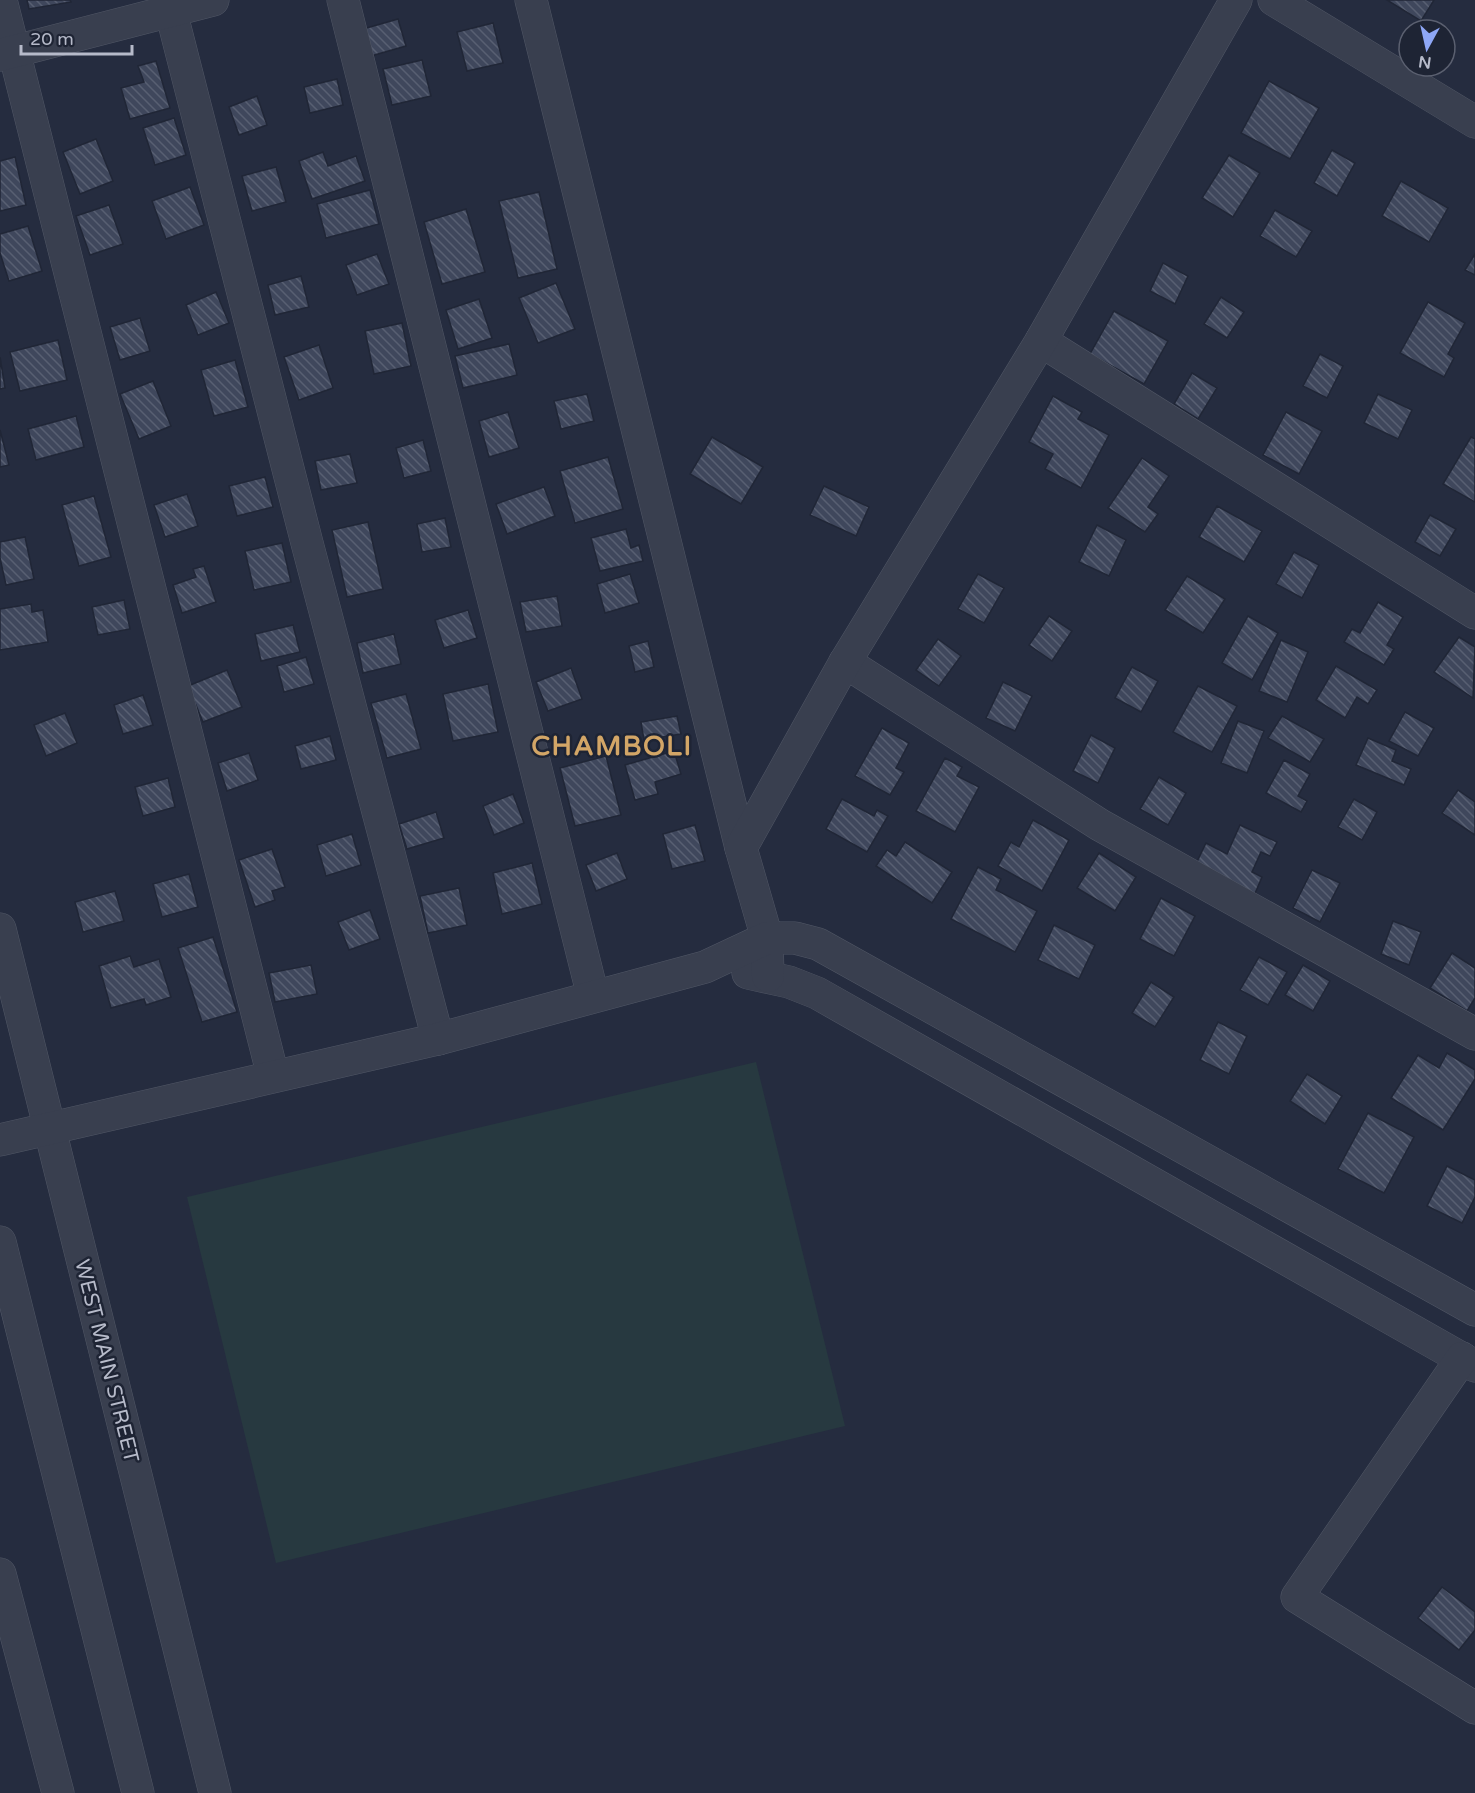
<svg xmlns="http://www.w3.org/2000/svg" width="1475" height="1793" font-family="'Varela Round',sans-serif">
<defs>
<pattern id="building-back-hatch" width="6" height="6" patternUnits="userSpaceOnUse" patternTransform="scale(1.5)"><rect width="6" height="6" fill="#3f475c"/><path d="M-1 5l2 2M0 0l6 6M5-1l2 2" fill="none" stroke="#585f72"/></pattern>
</defs>
<rect width="100%" height="100%" fill="#252c3f"/>
<path fill="#273940" d="M 756,1062 L 845,1426 L 276,1563 L 187,1197 Z"/>
<g fill="url(#building-back-hatch)" stroke="#202636" stroke-width="1.5">
<path d="M 27,0 L 70,0 L 71,2 L 29,9 Z"/>
<path d="M 1387,0 L 1434,0 L 1421,21 Z"/>
<path d="M 398,19 L 406,46 L 371,56 L 363,29 Z"/>
<path d="M 493,23 L 503,63 L 467,71 L 457,32 Z"/>
<path d="M 422,60 L 431,96 L 392,105 L 383,69 Z"/>
<path d="M 156,61 L 170,108 L 130,119 L 121,88 L 144,82 L 138,66 Z"/>
<path d="M 337,79 L 343,105 L 310,113 L 304,87 Z"/>
<path d="M 1269,81 L 1319,108 L 1290,159 L 1241,133 Z"/>
<path d="M 257,96 L 267,125 L 239,135 L 229,107 Z"/>
<path d="M 174,118 L 186,155 L 155,165 L 143,128 Z"/>
<path d="M 96,139 L 113,181 L 80,194 L 63,152 Z"/>
<path d="M 1332,150 L 1355,163 L 1337,196 L 1314,183 Z"/>
<path d="M 323,152 L 328,166 L 356,156 L 365,181 L 312,199 L 299,161 Z"/>
<path d="M 1229,155 L 1260,173 L 1233,217 L 1202,198 Z"/>
<path d="M 15,157 L 26,205 L 0,211 L 0,161 Z"/>
<path d="M 276,167 L 286,202 L 252,211 L 242,176 Z"/>
<path d="M 1401,181 L 1448,208 L 1429,242 L 1382,216 Z"/>
<path d="M 190,187 L 204,225 L 166,239 L 152,201 Z"/>
<path d="M 370,190 L 379,224 L 326,238 L 317,204 Z"/>
<path d="M 539,192 L 557,269 L 518,278 L 499,201 Z"/>
<path d="M 109,205 L 123,244 L 90,255 L 76,216 Z"/>
<path d="M 466,209 L 485,272 L 442,284 L 424,222 Z"/>
<path d="M 1275,210 L 1312,231 L 1296,257 L 1260,236 Z"/>
<path d="M 28,226 L 42,271 L 9,281 L 0,253 L 0,234 Z"/>
<path d="M 377,254 L 389,284 L 357,295 L 346,265 Z"/>
<path d="M 1475,254 L 1475,275 L 1465,270 Z"/>
<path d="M 1163,263 L 1188,276 L 1175,304 L 1150,291 Z"/>
<path d="M 301,276 L 309,307 L 275,315 L 268,285 Z"/>
<path d="M 556,283 L 575,329 L 538,343 L 519,298 Z"/>
<path d="M 216,292 L 229,323 L 198,335 L 186,305 Z"/>
<path d="M 1221,297 L 1244,312 L 1227,338 L 1204,324 Z"/>
<path d="M 479,299 L 492,338 L 458,349 L 446,310 Z"/>
<path d="M 1428,302 L 1465,323 L 1448,354 L 1454,358 L 1444,377 L 1400,353 Z"/>
<path d="M 1114,311 L 1168,341 L 1144,384 L 1090,354 Z"/>
<path d="M 140,318 L 150,351 L 120,360 L 110,327 Z"/>
<path d="M 402,323 L 411,366 L 374,374 L 365,331 Z"/>
<path d="M 58,340 L 67,380 L 20,391 L 10,352 Z"/>
<path d="M 509,344 L 517,375 L 463,388 L 455,356 Z"/>
<path d="M 319,345 L 333,388 L 299,400 L 284,357 Z"/>
<path d="M 1320,354 L 1343,366 L 1327,398 L 1303,386 Z"/>
<path d="M 0,357 L 5,388 L 0,389 Z"/>
<path d="M 235,360 L 248,407 L 214,416 L 201,370 Z"/>
<path d="M 1192,373 L 1217,388 L 1198,419 L 1174,404 Z"/>
<path d="M 153,381 L 171,426 L 139,439 L 120,394 Z"/>
<path d="M 587,394 L 594,421 L 561,429 L 554,401 Z"/>
<path d="M 1378,394 L 1412,410 L 1398,439 L 1364,423 Z"/>
<path d="M 1053,396 L 1082,412 L 1078,419 L 1109,435 L 1081,488 L 1045,469 L 1053,454 L 1029,442 Z"/>
<path d="M 508,412 L 519,448 L 489,457 L 479,421 Z"/>
<path d="M 1286,412 L 1322,431 L 1299,474 L 1263,455 Z"/>
<path d="M 76,416 L 84,447 L 36,460 L 28,429 Z"/>
<path d="M 0,430 L 9,465 L 0,467 Z"/>
<path d="M 712,437 L 763,467 L 741,504 L 690,474 Z"/>
<path d="M 1471,437 L 1475,439 L 1475,502 L 1443,484 Z"/>
<path d="M 423,440 L 431,471 L 404,478 L 396,448 Z"/>
<path d="M 350,454 L 357,483 L 321,490 L 315,461 Z"/>
<path d="M 608,457 L 623,509 L 575,523 L 560,471 Z"/>
<path d="M 1142,458 L 1169,476 L 1148,507 L 1158,514 L 1145,532 L 1108,508 Z"/>
<path d="M 265,477 L 273,507 L 237,516 L 229,486 Z"/>
<path d="M 824,486 L 869,507 L 856,536 L 810,515 Z"/>
<path d="M 544,487 L 555,516 L 507,534 L 496,504 Z"/>
<path d="M 187,494 L 198,526 L 165,537 L 154,505 Z"/>
<path d="M 94,496 L 111,557 L 79,566 L 62,505 Z"/>
<path d="M 1217,506 L 1262,531 L 1244,562 L 1199,537 Z"/>
<path d="M 1430,515 L 1456,529 L 1440,556 L 1415,542 Z"/>
<path d="M 445,518 L 451,547 L 422,552 L 417,524 Z"/>
<path d="M 368,522 L 383,589 L 347,597 L 332,530 Z"/>
<path d="M 1097,525 L 1126,540 L 1109,576 L 1079,562 Z"/>
<path d="M 626,529 L 631,548 L 639,545 L 643,561 L 600,571 L 591,538 Z"/>
<path d="M 25,537 L 34,579 L 6,585 L 0,558 L 0,542 Z"/>
<path d="M 282,543 L 291,582 L 254,590 L 245,551 Z"/>
<path d="M 1294,552 L 1319,565 L 1302,598 L 1276,584 Z"/>
<path d="M 204,566 L 216,602 L 182,613 L 173,585 L 196,577 L 193,569 Z"/>
<path d="M 630,574 L 639,603 L 605,613 L 597,584 Z"/>
<path d="M 978,574 L 1004,588 L 984,623 L 958,609 Z"/>
<path d="M 1187,576 L 1225,599 L 1203,633 L 1165,610 Z"/>
<path d="M 557,596 L 562,626 L 526,632 L 520,602 Z"/>
<path d="M 124,600 L 130,629 L 98,635 L 92,607 Z"/>
<path d="M 1378,602 L 1403,617 L 1387,645 L 1394,649 L 1384,665 L 1344,642 L 1352,629 L 1360,633 Z"/>
<path d="M 31,604 L 32,612 L 43,610 L 48,642 L 0,650 L 0,609 Z"/>
<path d="M 468,610 L 477,638 L 444,648 L 435,620 Z"/>
<path d="M 1049,616 L 1072,631 L 1052,661 L 1029,645 Z"/>
<path d="M 1248,616 L 1278,633 L 1252,680 L 1222,663 Z"/>
<path d="M 293,625 L 300,652 L 261,661 L 255,634 Z"/>
<path d="M 394,634 L 401,664 L 363,673 L 357,643 Z"/>
<path d="M 1459,637 L 1475,647 L 1473,698 L 1434,672 Z"/>
<path d="M 938,639 L 961,656 L 939,686 L 916,670 Z"/>
<path d="M 1281,640 L 1308,652 L 1287,702 L 1259,691 Z"/>
<path d="M 648,641 L 654,667 L 635,672 L 629,646 Z"/>
<path d="M 306,657 L 314,684 L 284,692 L 277,666 Z"/>
<path d="M 1336,666 L 1377,690 L 1368,704 L 1357,697 L 1345,718 L 1316,700 Z"/>
<path d="M 1132,667 L 1158,681 L 1141,712 L 1115,698 Z"/>
<path d="M 571,668 L 582,699 L 548,711 L 536,682 Z"/>
<path d="M 227,670 L 242,707 L 203,722 L 188,686 Z"/>
<path d="M 1003,682 L 1032,696 L 1015,731 L 986,718 Z"/>
<path d="M 488,684 L 498,732 L 453,741 L 443,694 Z"/>
<path d="M 1198,686 L 1237,706 L 1212,752 L 1173,732 Z"/>
<path d="M 406,694 L 421,749 L 387,758 L 371,703 Z"/>
<path d="M 143,695 L 153,725 L 123,734 L 114,705 Z"/>
<path d="M 1405,712 L 1434,728 L 1418,756 L 1389,741 Z"/>
<path d="M 65,713 L 77,743 L 46,756 L 34,725 Z"/>
<path d="M 677,716 L 681,734 L 644,740 L 641,722 Z"/>
<path d="M 1282,716 L 1324,739 L 1310,762 L 1268,738 Z"/>
<path d="M 1238,721 L 1264,731 L 1247,773 L 1221,763 Z"/>
<path d="M 882,728 L 909,743 L 896,768 L 904,772 L 890,795 L 855,776 Z"/>
<path d="M 1091,735 L 1115,748 L 1098,783 L 1073,771 Z"/>
<path d="M 330,736 L 336,760 L 301,769 L 295,746 Z"/>
<path d="M 1368,738 L 1396,750 L 1392,761 L 1411,769 L 1404,785 L 1356,765 Z"/>
<path d="M 674,751 L 681,774 L 655,782 L 658,794 L 635,800 L 625,765 Z"/>
<path d="M 249,753 L 258,780 L 227,791 L 218,763 Z"/>
<path d="M 606,756 L 621,815 L 575,826 L 560,768 Z"/>
<path d="M 945,758 L 962,767 L 957,776 L 979,787 L 955,832 L 916,811 Z"/>
<path d="M 1284,760 L 1310,774 L 1298,796 L 1307,801 L 1301,812 L 1266,793 Z"/>
<path d="M 1159,777 L 1186,793 L 1168,825 L 1140,809 Z"/>
<path d="M 168,778 L 175,807 L 143,816 L 135,787 Z"/>
<path d="M 1458,790 L 1475,802 L 1475,835 L 1442,813 Z"/>
<path d="M 513,794 L 524,823 L 494,835 L 483,806 Z"/>
<path d="M 842,799 L 874,816 L 877,810 L 888,816 L 867,852 L 826,829 Z"/>
<path d="M 1354,799 L 1377,812 L 1362,840 L 1338,827 Z"/>
<path d="M 436,812 L 444,838 L 407,849 L 399,824 Z"/>
<path d="M 1033,820 L 1069,840 L 1042,891 L 998,866 L 1011,842 L 1019,847 Z"/>
<path d="M 695,825 L 705,861 L 672,869 L 663,834 Z"/>
<path d="M 1240,825 L 1277,842 L 1270,856 L 1261,852 L 1252,872 L 1262,877 L 1253,898 L 1193,870 L 1206,843 L 1227,854 Z"/>
<path d="M 352,834 L 361,865 L 326,876 L 317,845 Z"/>
<path d="M 905,842 L 952,872 L 932,903 L 876,866 L 887,850 L 896,856 Z"/>
<path d="M 272,849 L 285,887 L 272,891 L 275,900 L 255,907 L 239,860 Z"/>
<path d="M 617,853 L 627,879 L 596,891 L 586,865 Z"/>
<path d="M 1099,853 L 1136,877 L 1115,911 L 1077,888 Z"/>
<path d="M 532,863 L 542,904 L 502,914 L 493,873 Z"/>
<path d="M 978,867 L 1001,879 L 996,890 L 1037,911 L 1015,952 L 951,919 Z"/>
<path d="M 1312,870 L 1340,883 L 1320,922 L 1293,908 Z"/>
<path d="M 189,874 L 198,907 L 162,917 L 153,884 Z"/>
<path d="M 459,888 L 467,925 L 428,933 L 420,896 Z"/>
<path d="M 115,891 L 124,921 L 83,932 L 75,902 Z"/>
<path d="M 1161,898 L 1195,916 L 1174,956 L 1140,939 Z"/>
<path d="M 370,910 L 380,939 L 349,950 L 338,922 Z"/>
<path d="M 1393,921 L 1421,932 L 1409,965 L 1381,954 Z"/>
<path d="M 1054,925 L 1095,945 L 1079,979 L 1038,960 Z"/>
<path d="M 213,937 L 237,1012 L 202,1022 L 178,948 Z"/>
<path d="M 1452,953 L 1475,968 L 1475,998 L 1467,1011 L 1430,988 Z"/>
<path d="M 130,956 L 134,967 L 159,959 L 171,997 L 146,1005 L 144,999 L 111,1008 L 99,966 Z"/>
<path d="M 1259,957 L 1287,972 L 1268,1005 L 1240,990 Z"/>
<path d="M 311,965 L 317,994 L 275,1002 L 269,973 Z"/>
<path d="M 1303,965 L 1330,981 L 1313,1011 L 1285,995 Z"/>
<path d="M 1151,982 L 1174,997 L 1155,1027 L 1132,1013 Z"/>
<path d="M 1218,1022 L 1247,1036 L 1229,1074 L 1200,1060 Z"/>
<path d="M 1447,1053 L 1475,1070 L 1475,1079 L 1443,1130 L 1391,1098 L 1418,1055 L 1439,1068 Z"/>
<path d="M 1307,1074 L 1342,1096 L 1325,1124 L 1290,1101 Z"/>
<path d="M 1368,1113 L 1414,1137 L 1384,1193 L 1338,1169 Z"/>
<path d="M 1447,1166 L 1475,1180 L 1475,1197 L 1462,1223 L 1427,1206 Z"/>
<path d="M 1442,1587 L 1475,1612 L 1475,1630 L 1459,1650 L 1418,1618 Z"/>
</g>
<g fill="none" stroke-linecap="round" stroke-linejoin="round">
<g stroke="#515766" stroke-width="33">
<g id="minor">
<path d="M 1,0 L 273,1076"/>
<path d="M 168,0 L 307,543 L 438,1039"/>
<path d="M 343,0 L 593,996"/>
<path d="M 531,0 L 741,848"/>
<path d="M 1274,0 L 1475,122"/>
<path d="M 0,55 L 213,0"/>
<path d="M 1041,341 L 1475,613"/>
<path d="M 845,662 L 1100,825 L 1475,1034"/>
<path d="M 0,929 L 215,1793"/>
<path d="M 748,973 L 789,982 L 817,993 L 1475,1366"/>
<path d="M 768,976 L 767,938 L 741,848 L 845,662 L 1041,341 L 1236,0"/>
<path d="M 0,1140 L 438,1039 L 705,967 L 767,938 L 795,938 L 818,944 L 1475,1310"/>
<path d="M 0,1242 L 138,1793"/>
<path d="M 1462,1358 L 1297,1597 L 1475,1708"/>
<path d="M 0,1574 L 58,1793"/>
</g>
</g>
<use href="#minor" stroke="#393f4f" stroke-width="32"/>
</g>
<g text-anchor="middle" stroke-width="5" stroke-linejoin="round" paint-order="stroke">
<g font-size="21" fill="#b6bac9" stroke="#1e2434">
<text transform="translate(107 1361) rotate(76)" y="7">WEST MAIN STREET</text>
</g>
<g font-size="27" font-weight="bold" letter-spacing="1.5" fill="#d3a667" stroke="#1e2434">
<text x="612" y="755">CHAMBOLI</text>
</g>
</g>
<g transform="translate(1427 48) rotate(188)"><circle r="28" fill="#1e2434" stroke="#5b6070" stroke-width="1.5"/>
<path d="M0-4.5L10 22L0 15L-10 22Z" fill="#8ea7f6"/>
<text y="-9" font-size="16" font-weight="bold" text-anchor="middle" fill="#b6bac9">N</text>
</g>
<path d="M21 45v9h111v-9" fill="none" stroke="#b6bac9" stroke-width="3"/>
<text x="30" y="45" font-size="18" fill="#b6bac9" stroke="#1e2434" stroke-width="4.5" paint-order="stroke">20 m</text>
</svg>
